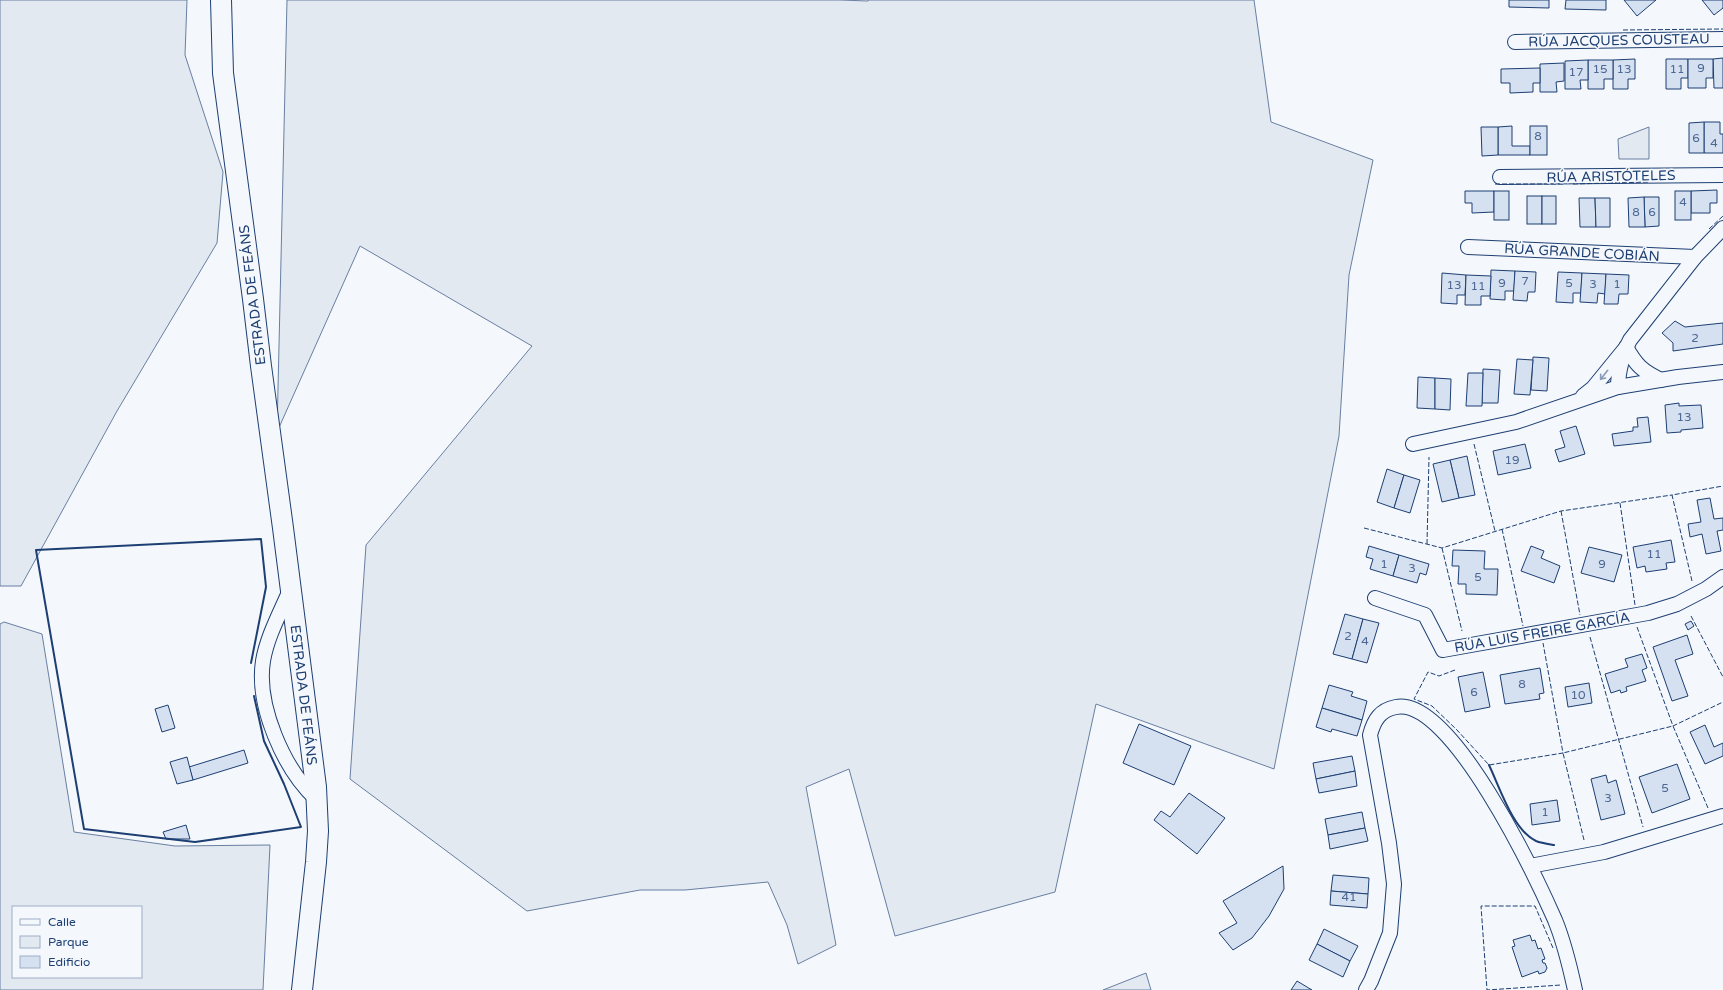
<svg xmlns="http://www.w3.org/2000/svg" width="1723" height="990" font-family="'Varela Round',sans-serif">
<rect width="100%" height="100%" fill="#f4f7fb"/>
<g fill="#e3e9f0" stroke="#687fa3" fill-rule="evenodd">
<path d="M 0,0 L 187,0 L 185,55 L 223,172 L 217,243 L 117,411 L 21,586 L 0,586 Z"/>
<path d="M 287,0 L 840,0 L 868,1 L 868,0 L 1254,0 L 1271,122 L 1373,160 L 1349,275 L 1339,436 L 1274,769 L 1096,704 L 1055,892 L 895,936 L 849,769 L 806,787 L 836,945 L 798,964 L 787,925 L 768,882 L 685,890 L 640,890 L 527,911 L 350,779 L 366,545 L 532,346 L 360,246 L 277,432 Z"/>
<path d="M 1649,127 L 1649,159 L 1619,159 L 1618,139 Z"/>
<path d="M 4,622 L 42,634 L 74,832 L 175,846 L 270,845 L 263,990 L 0,990 L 0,624 ZM 13,907 L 141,907 L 141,977 L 13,977 Z"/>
<path d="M 1146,973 L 1151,990 L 1103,990 Z"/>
</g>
<g fill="#d5e0f0" stroke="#1d3f73">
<path d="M 1509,0 L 1549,0 L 1549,8 L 1509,7 Z"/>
<path d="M 1566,0 L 1606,0 L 1606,10 L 1565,9 Z"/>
<path d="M 1624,0 L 1656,0 L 1637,16 Z"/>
<path d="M 1702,0 L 1723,0 L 1723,8 L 1714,15 Z"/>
<path d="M 1723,58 L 1723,88 L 1714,88 L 1713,59 Z"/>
<path d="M 1635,59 L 1635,79 L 1628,79 L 1628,89 L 1613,89 L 1613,60 Z"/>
<path d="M 1666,59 L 1688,59 L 1688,78 L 1681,78 L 1681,89 L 1666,89 Z"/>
<path d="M 1688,59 L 1713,59 L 1713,78 L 1706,78 L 1706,88 L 1688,88 Z"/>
<path d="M 1588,60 L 1613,60 L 1613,79 L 1604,79 L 1604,89 L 1588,89 Z"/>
<path d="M 1588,60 L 1588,80 L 1580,80 L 1581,89 L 1565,89 L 1565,61 Z"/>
<path d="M 1564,63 L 1564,81 L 1556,82 L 1557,92 L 1540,92 L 1540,64 Z"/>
<path d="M 1540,68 L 1540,83 L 1533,83 L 1533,92 L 1510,93 L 1510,83 L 1501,83 L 1501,69 Z"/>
<path d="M 1704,122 L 1720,122 L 1720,134 L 1723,134 L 1723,153 L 1704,153 Z"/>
<path d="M 1704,122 L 1704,153 L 1689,153 L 1689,123 Z"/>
<path d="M 1512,126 L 1512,146 L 1530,146 L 1530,155 L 1498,155 L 1498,127 Z"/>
<rect x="1530" y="126" width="17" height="29"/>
<path d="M 1481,127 L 1498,127 L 1498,155 L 1482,156 Z"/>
<path d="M 1717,190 L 1717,203 L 1710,203 L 1710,213 L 1691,213 L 1691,191 Z"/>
<path d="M 1465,191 L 1494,191 L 1494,212 L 1472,213 L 1472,203 L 1465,203 Z"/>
<rect x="1494" y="191" width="15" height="29"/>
<rect x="1675" y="191" width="16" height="29"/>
<rect x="1527" y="196" width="15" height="28"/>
<rect x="1542" y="196" width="14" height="28"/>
<path d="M 1644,197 L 1659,197 L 1659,226 L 1645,227 Z"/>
<path d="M 1644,197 L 1645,227 L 1629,227 L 1628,198 Z"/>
<path d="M 1579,198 L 1595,198 L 1596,227 L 1580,227 Z"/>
<path d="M 1595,198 L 1610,198 L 1610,227 L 1596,227 Z"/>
<path d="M 1491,270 L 1515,271 L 1514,291 L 1505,291 L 1505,300 L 1490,299 Z"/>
<path d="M 1515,271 L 1536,272 L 1535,292 L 1528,292 L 1527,301 L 1513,300 Z"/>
<path d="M 1558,272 L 1582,273 L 1581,293 L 1573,293 L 1573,303 L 1556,302 Z"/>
<path d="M 1442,273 L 1466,275 L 1465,295 L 1457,295 L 1457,304 L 1441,303 Z"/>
<path d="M 1582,273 L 1606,274 L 1605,294 L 1598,293 L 1597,303 L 1580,302 Z"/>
<path d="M 1606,274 L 1629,275 L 1628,294 L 1619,294 L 1618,304 L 1604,304 Z"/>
<path d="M 1466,275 L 1491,276 L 1490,296 L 1481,296 L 1481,305 L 1465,305 Z"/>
<path d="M 1675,321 L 1685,327 L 1723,323 L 1723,344 L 1673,351 L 1673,343 L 1662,333 Z"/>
<path d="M 1533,357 L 1549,358 L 1547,391 L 1531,390 Z"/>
<path d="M 1517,359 L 1533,360 L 1530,395 L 1514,394 Z"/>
<path d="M 1483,369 L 1500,370 L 1498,403 L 1482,403 Z"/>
<path d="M 1468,373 L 1483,373 L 1482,406 L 1466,406 Z"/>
<path d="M 1418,377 L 1435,378 L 1435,409 L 1417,408 Z"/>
<path d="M 1435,378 L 1451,379 L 1450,410 L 1435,409 Z"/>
<path d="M 1679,403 L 1679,406 L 1701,405 L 1703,428 L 1681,430 L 1681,432 L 1667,433 L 1665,405 Z"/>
<path d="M 1648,417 L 1651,442 L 1614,446 L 1612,434 L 1633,431 L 1633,427 L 1638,427 L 1637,418 Z"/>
<path d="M 1576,426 L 1585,454 L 1559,462 L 1555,450 L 1565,447 L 1560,431 Z"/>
<path d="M 1525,444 L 1531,468 L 1498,475 L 1493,451 Z"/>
<path d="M 1467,456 L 1475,495 L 1459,498 L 1450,460 Z"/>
<path d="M 1450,460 L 1459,498 L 1442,502 L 1433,464 Z"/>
<path d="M 1387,469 L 1404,475 L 1394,508 L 1377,502 Z"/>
<path d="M 1404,475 L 1420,480 L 1410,513 L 1394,508 Z"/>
<path d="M 1710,498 L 1714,519 L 1723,518 L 1723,530 L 1717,531 L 1721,551 L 1706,554 L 1702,534 L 1690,537 L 1688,524 L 1701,522 L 1697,500 Z"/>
<path d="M 1671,540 L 1675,562 L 1666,563 L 1667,569 L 1646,572 L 1645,566 L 1637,568 L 1633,547 Z"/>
<path d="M 1369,546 L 1399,555 L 1393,576 L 1370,569 L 1373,559 L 1366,557 Z"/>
<path d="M 1531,546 L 1544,551 L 1541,558 L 1560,566 L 1554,583 L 1521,571 Z"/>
<path d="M 1589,547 L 1622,555 L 1614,582 L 1581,573 Z"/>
<path d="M 1453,550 L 1485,551 L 1484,569 L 1498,569 L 1497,595 L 1466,594 L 1466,584 L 1458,584 L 1459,566 L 1452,566 Z"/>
<path d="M 1399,555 L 1429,564 L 1426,575 L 1420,573 L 1417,583 L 1393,576 Z"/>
<path d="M 1345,614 L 1363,619 L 1352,659 L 1333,654 Z"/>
<path d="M 1363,619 L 1379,623 L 1367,663 L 1352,659 Z"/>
<path d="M 1691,621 L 1694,626 L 1688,630 L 1685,624 Z"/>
<path d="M 1687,635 L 1693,654 L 1675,660 L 1688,696 L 1672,701 L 1653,647 Z"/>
<path d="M 1642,654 L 1647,668 L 1642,670 L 1646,681 L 1626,687 L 1627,691 L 1621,693 L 1620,690 L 1611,693 L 1605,674 L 1628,667 L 1625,659 Z"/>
<path d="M 1540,668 L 1544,693 L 1539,694 L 1540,699 L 1505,704 L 1500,675 Z"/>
<path d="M 1483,672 L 1490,707 L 1465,712 L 1458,677 Z"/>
<path d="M 1589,683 L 1592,703 L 1568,707 L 1565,687 Z"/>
<path d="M 1329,685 L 1353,692 L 1351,696 L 1367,701 L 1362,720 L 1322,708 Z"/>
<path d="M 168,705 L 175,728 L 162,732 L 155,709 Z"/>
<path d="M 1322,708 L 1362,720 L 1357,736 L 1332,729 L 1331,732 L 1316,727 Z"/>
<path d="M 1139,724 L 1191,746 L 1174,785 L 1123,763 Z"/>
<path d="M 1705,725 L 1714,747 L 1723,743 L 1723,756 L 1705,764 L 1690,732 Z"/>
<path d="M 244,750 L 248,763 L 193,780 L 189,767 Z"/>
<path d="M 1352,756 L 1355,771 L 1316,779 L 1313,763 Z"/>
<path d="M 187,757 L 193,780 L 177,784 L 170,762 Z"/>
<path d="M 1677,764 L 1690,799 L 1652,813 L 1639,777 Z"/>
<path d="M 1355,771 L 1357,786 L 1319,793 L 1316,779 Z"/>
<path d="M 1606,775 L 1608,783 L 1616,780 L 1625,814 L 1601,820 L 1591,779 Z"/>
<path d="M 1189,793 L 1225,818 L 1197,854 L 1154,820 L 1161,811 L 1170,817 Z"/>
<path d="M 1557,800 L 1560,821 L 1532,825 L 1530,804 Z"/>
<path d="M 1362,812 L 1365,828 L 1328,835 L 1325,819 Z"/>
<path d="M 186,825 L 190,839 L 166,839 L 163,832 Z"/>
<path d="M 1365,828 L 1368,841 L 1330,849 L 1328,835 Z"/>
<path d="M 1283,866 L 1284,889 L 1269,916 L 1252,938 L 1233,950 L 1219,933 L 1237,923 L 1223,901 Z"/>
<path d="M 1333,875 L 1369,878 L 1368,894 L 1331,891 Z"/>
<path d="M 1331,891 L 1368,894 L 1367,908 L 1330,905 Z"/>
<path d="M 1324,929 L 1358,946 L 1350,961 L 1317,944 Z"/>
<path d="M 1530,935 L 1532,941 L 1535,940 L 1538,949 L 1541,948 L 1545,959 L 1542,960 L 1543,963 L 1545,963 L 1547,968 L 1545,972 L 1539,974 L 1538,971 L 1522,977 L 1512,947 L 1515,946 L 1513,940 Z"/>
<path d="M 1317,944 L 1350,961 L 1343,977 L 1309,960 Z"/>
<path d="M 1297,981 L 1312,990 L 1291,990 Z"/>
</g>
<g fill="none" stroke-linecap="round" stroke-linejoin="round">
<g stroke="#1d3f73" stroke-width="16">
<g id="street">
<path d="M 1515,42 L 1723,39"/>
<path d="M 1500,177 L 1723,175"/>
<path d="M 1468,247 L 1695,257"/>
<path d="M 1626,347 C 1636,365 1642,371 1661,380"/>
<path d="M 1618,387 C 1618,372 1623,353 1630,340 L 1695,257 L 1723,228"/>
<path d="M 1583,396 L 1593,388 L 1624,350"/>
<path d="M 1413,444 L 1516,422 L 1618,387 L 1678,377 L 1723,372"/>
<path d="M 290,590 C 280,613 267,637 263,661 C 256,706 284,769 316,799"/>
<path d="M 1375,598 L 1425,615 L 1443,650 L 1648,613 L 1677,604 L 1706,589 L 1723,577"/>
<path d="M 1530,866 L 1604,852 L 1723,816"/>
<path d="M 1366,990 L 1371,981 L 1390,933 L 1394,884 L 1389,843 L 1370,735 C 1374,720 1380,710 1396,707 C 1451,696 1536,877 1555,920 C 1564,942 1570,967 1575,990"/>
</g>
</g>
<g stroke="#1d3f73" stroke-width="22">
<path id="secondary" d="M 221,0 L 223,73 L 253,299 L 261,366 L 283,528 L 316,787 L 318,831 L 316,862 L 302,990"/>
</g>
<use href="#street" stroke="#f4f7fb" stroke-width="14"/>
<use href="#secondary" stroke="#f4f7fb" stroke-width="20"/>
<g stroke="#1d3f73" stroke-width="1" stroke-dasharray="5 2" stroke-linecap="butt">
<path d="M 1623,30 L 1723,29"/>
<path d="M 1495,184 L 1565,184"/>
<path d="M 1573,184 L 1649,182"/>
<path d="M 1709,229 L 1723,216"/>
<path d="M 1474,444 L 1495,531"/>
<path d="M 1620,503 L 1635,605"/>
<path d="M 1561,511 L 1580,615"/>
<path d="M 1364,528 L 1442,548 L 1561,511 L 1672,495"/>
<path d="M 1502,529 L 1523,626"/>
<path d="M 1427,544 L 1429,457"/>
<path d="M 1442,548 L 1462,631"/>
<path d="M 1692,581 L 1672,495 L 1723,486"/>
<path d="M 1691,616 L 1723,677"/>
<path d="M 1637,627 L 1673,726 L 1723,702"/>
<path d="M 1590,637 L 1643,827"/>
<path d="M 1455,670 L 1439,676 L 1428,672 L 1414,699 L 1432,706 L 1457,730 L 1489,765 L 1563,753 L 1543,643"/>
<path d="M 1584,840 L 1563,753 L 1673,726 L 1708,808"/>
<path d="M 1553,948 L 1535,906 L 1481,906 L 1487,990 L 1561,985"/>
</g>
<g stroke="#1d3f73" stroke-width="2">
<path d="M 251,663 L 266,587 L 261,539 L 36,550 L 84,829 L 195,842 L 301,827 L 284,784 L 264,741 L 254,696"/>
<path d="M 1489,765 C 1500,788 1513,830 1536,841 C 1541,843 1548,844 1554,845"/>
</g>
</g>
<defs><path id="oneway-shaft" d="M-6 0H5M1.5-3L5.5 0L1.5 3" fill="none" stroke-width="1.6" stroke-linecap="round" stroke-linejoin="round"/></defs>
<use stroke="#889bb7" href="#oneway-shaft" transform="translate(1604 375) rotate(128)"/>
<g text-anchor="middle" stroke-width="3" stroke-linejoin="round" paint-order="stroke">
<g font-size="12" fill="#4b6792">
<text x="1701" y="72">9</text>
<text x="1600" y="73">15</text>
<text x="1624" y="73">13</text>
<text x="1677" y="73">11</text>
<text x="1576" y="76">17</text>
<text x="1538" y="140">8</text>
<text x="1696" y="142">6</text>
<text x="1714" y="147">4</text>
<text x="1683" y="206">4</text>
<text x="1636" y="216">8</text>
<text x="1652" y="216">6</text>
<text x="1525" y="285">7</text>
<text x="1502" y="287">9</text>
<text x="1569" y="287">5</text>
<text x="1593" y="288">3</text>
<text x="1617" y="288">1</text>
<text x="1454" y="289">13</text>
<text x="1478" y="290">11</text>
<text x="1695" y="342">2</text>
<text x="1684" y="421">13</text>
<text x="1512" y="464">19</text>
<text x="1654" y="558">11</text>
<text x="1384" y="568">1</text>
<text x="1602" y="568">9</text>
<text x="1412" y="572">3</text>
<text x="1478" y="581">5</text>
<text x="1348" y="640">2</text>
<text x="1365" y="645">4</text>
<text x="1522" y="688">8</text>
<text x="1474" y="696">6</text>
<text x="1578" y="699">10</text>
<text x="1665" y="792">5</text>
<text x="1608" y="802">3</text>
<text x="1545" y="816">1</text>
<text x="1349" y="901">41</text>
</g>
<g font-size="14" fill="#1d3f73" stroke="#f4f7fb">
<text transform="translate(1619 40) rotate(-1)" y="5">RÚA JACQUES COUSTEAU</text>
<text transform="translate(1611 176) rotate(-1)" y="5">RÚA ARISTÓTELES</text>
<text transform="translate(1582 252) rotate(3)" y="5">RÚA GRANDE COBIÁN</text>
<text transform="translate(252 295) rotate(-97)" y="5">ESTRADA DE FEÁNS</text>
<text transform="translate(1542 632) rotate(-10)" y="5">RÚA LUIS FREIRE GARCÍA</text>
<text transform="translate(304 695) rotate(83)" y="5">ESTRADA DE FEÁNS</text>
</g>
</g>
<rect x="12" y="906" width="130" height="72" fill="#f4f7fb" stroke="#9eadc5"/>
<rect x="20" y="919" width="20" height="6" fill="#f4f7fb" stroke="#9eadc5"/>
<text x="48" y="926" font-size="12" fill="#1d3f73">Calle</text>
<rect x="20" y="936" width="20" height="12" fill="#e3e9f0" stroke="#9eadc5"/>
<text x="48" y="946" font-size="12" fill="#1d3f73">Parque</text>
<rect x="20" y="956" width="20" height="12" fill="#d5e0f0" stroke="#9eadc5"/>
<text x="48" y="966" font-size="12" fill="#1d3f73">Edificio</text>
</svg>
